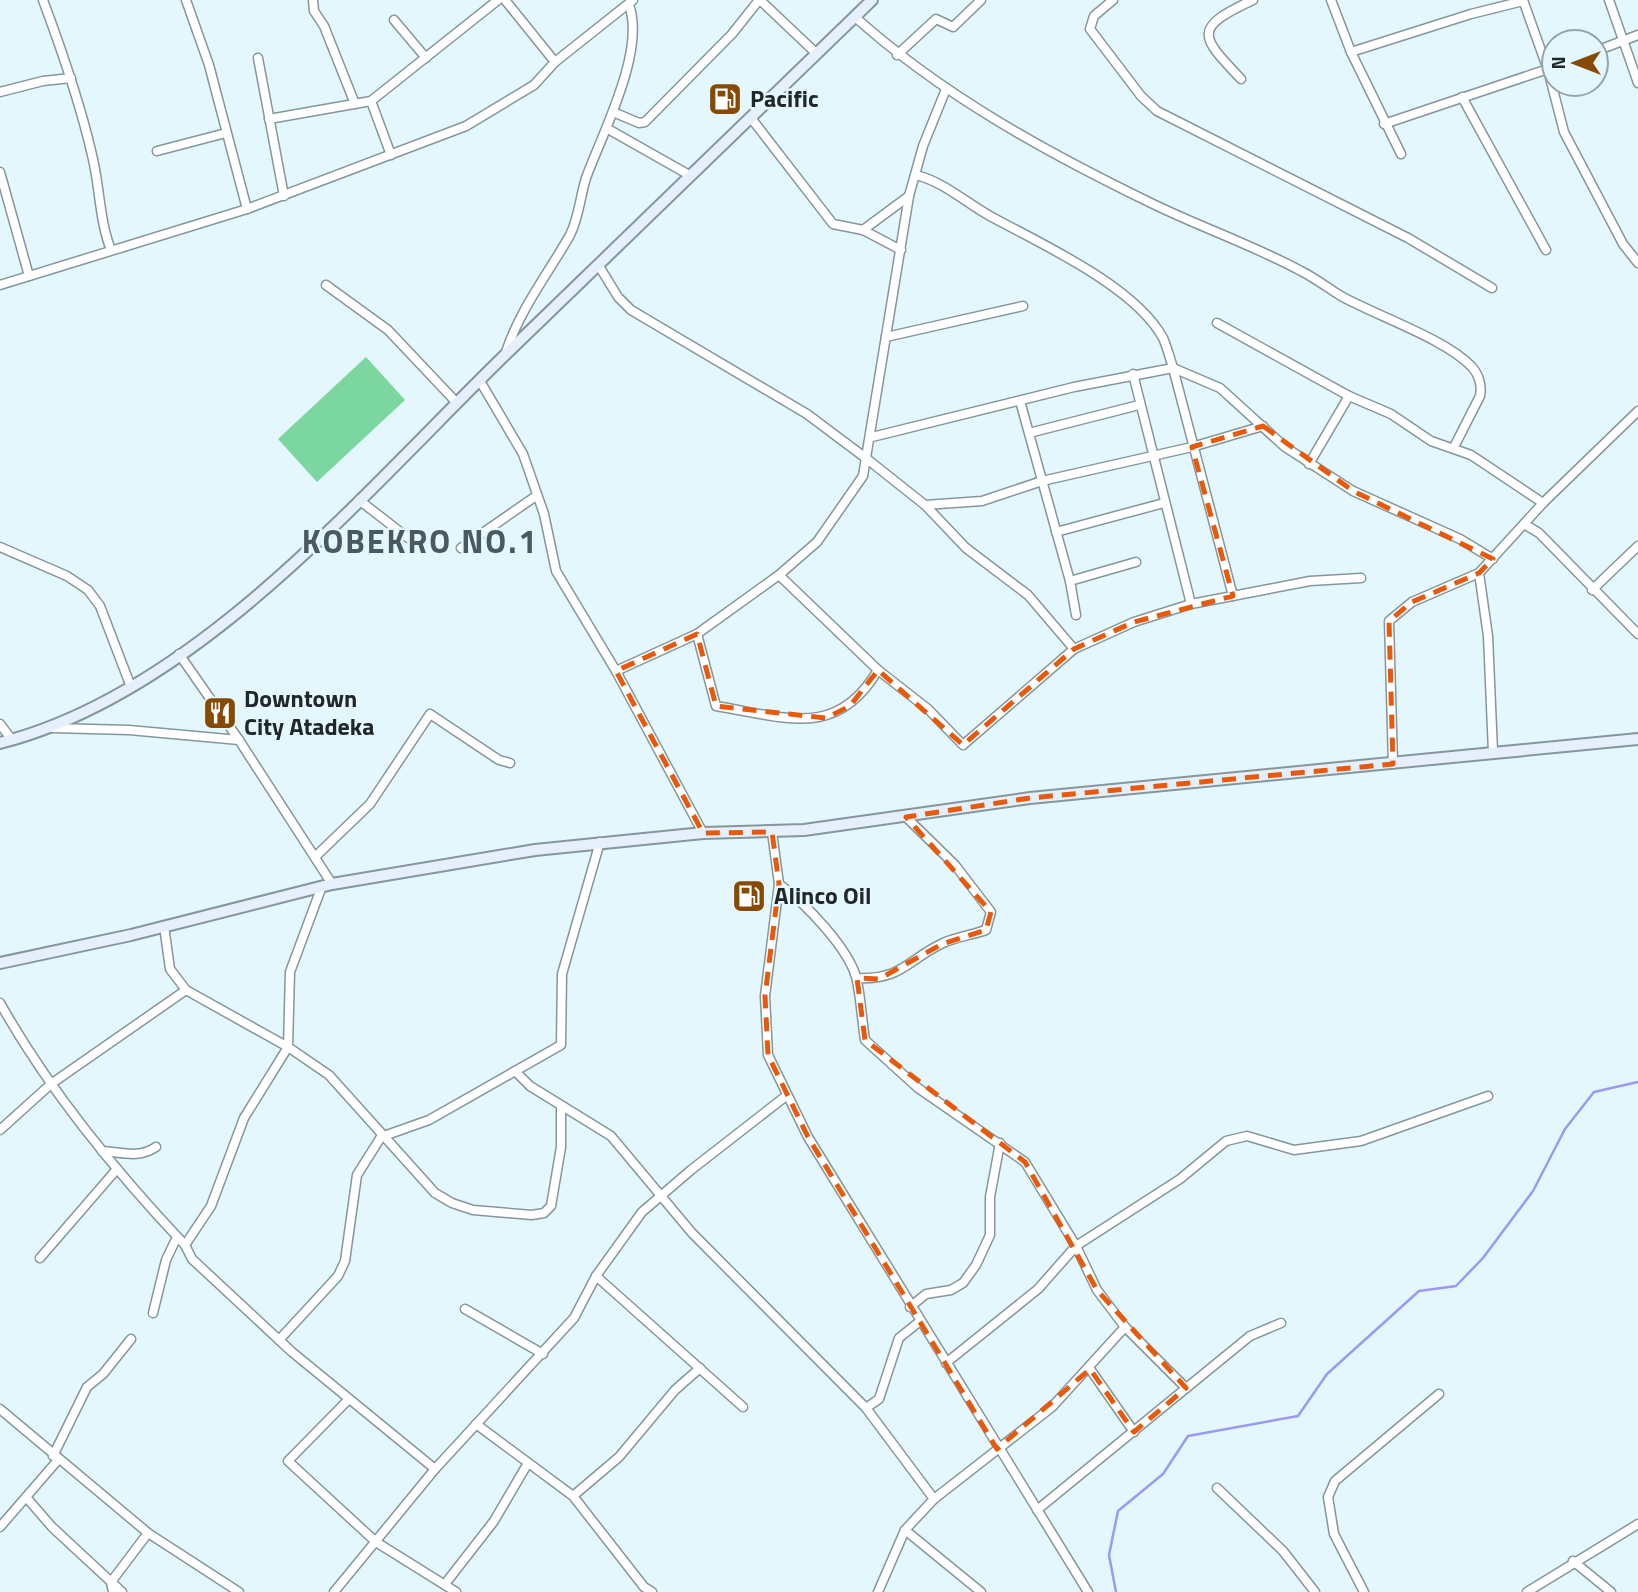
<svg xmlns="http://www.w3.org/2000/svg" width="1638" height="1592" font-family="'Titillium Web',sans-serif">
<rect width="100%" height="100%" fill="#e4f7fd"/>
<path fill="#7bd6a0" d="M 366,357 L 405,400 L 317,482 L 278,439 Z"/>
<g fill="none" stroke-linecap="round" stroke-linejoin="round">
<path stroke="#9c99f2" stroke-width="2.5" d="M 1116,1592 L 1109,1555 L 1118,1511 L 1163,1474 L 1188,1436 L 1298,1416 L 1327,1374 L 1419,1291 L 1456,1286 L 1483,1258 L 1533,1191 L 1565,1129 L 1594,1092 L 1638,1082"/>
<g stroke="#85969c" stroke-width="11">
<g id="street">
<path d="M 43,0 C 62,51 80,102 92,155 C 100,186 99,220 111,250"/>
<path d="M 186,0 L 209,65 L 247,209"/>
<path d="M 313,0 L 314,11 L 324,26 L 355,104"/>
<path d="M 505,0 L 555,62"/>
<path d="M 760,0 L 817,54"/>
<path d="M 1113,0 L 1094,16 L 1090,29 L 1141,96 L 1157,111 L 1408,238 L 1492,288"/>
<path d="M 1331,0 L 1351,52 L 1401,154"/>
<path d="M 1523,0 L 1548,70 L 1564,132 L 1623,244 L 1638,263"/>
<path d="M 1609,0 L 1638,83"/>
<path d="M 855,17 C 942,95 1046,152 1151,203 C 1200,227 1253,245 1301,271 C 1315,278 1328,288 1341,296 C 1377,316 1446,339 1472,367 C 1479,375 1482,386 1480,396 L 1454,447"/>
<path d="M 394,20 L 426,58"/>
<path d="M 1596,51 L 1638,35"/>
<path d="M 1351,52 L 1471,14 L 1523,1"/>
<path d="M 897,55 L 936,19 L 953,27 L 981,0"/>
<path d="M 258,58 L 284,196"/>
<path d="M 1241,79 C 1200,36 1192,28 1253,0"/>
<path d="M 0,92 L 43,81 L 71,78"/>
<path d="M 1462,97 L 1546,250"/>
<path d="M 371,101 L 391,155"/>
<path d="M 613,112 L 639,123 L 645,122 L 732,34 L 759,0"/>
<path d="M 751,118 L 833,224 L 863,230 L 901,250"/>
<path d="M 269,119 L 371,101 L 498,0"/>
<path d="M 1384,124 L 1554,67"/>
<path d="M 608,129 L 691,176"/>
<path d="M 157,151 L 226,133"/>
<path d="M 0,172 L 29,276"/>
<path d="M 916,175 C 944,182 965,202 990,216 C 1041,244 1135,286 1163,338 C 1167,347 1170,358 1173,368 L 1233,596"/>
<path d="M 863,230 L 909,196"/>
<path d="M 599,266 L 618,297 L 631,310 L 807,414 L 867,459 L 925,505 L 966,548 L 1028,595 L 1074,649"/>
<path d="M 0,285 L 247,209 L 466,126 L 534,85 L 555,62 L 633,0"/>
<path d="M 326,285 L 388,330 L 457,403"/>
<path d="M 1217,323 L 1349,396 L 1391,414 L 1431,441 L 1471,455 L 1543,503"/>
<path d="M 886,337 L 1023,306"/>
<path d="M 506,352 C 520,309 548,274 570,235 C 579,217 580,197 586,178 C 602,134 646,51 629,5"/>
<path d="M 1133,374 L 1191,604"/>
<path d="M 480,381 L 523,454 L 544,514 L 556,571 L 616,671 L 703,833"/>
<path d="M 1020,401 L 1070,581 L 1076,615"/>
<path d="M 1029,433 L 1139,405"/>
<path d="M 872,437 L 1074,387 L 1173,368 L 1220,388 L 1285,447 L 1353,491 L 1460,539 L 1493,559"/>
<path d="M 1309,464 L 1349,396"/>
<path d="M 359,500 L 408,538"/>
<path d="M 925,505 L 982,501 L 1042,481 L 1192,447 L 1263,426"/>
<path d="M 1524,524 L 1539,533 L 1638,634"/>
<path d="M 1056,532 L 1164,503"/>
<path d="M 0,547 L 67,576 L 88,590 L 100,606 L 131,687"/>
<path d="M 461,548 L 536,496"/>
<path d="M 1479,573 L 1488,636 L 1493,752"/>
<path d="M 779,575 L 878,670 L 928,709 L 963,745 L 1074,649 L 1134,622 L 1191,604 L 1310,581 L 1361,578"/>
<path d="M 1070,581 L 1136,562"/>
<path d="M 1592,590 L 1638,546"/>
<path d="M 697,634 L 716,706 C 784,717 837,740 878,670"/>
<path d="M 179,654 L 239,740 L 332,884"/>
<path d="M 616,671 L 697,634 L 779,575 L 817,542 L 863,476 L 909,196 L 923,146 L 946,89"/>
<path d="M 0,724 L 12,740"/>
<path d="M 52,728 L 129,730 L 239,740"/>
<path d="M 1393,764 L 1389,621 L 1412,602 L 1479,573 L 1543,503 L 1638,411"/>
<path d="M 772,832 L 779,884 L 765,996 L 768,1055 L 808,1137 L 1088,1592"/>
<path d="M 316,856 L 370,804 L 430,714 L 499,760 L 510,763"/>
<path d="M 779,884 C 804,902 851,950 857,981 C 861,1000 862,1021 865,1040 L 918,1088 L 1025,1162 L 1076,1246 L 1097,1290 L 1125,1327 L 1052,1407 L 934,1499 L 905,1530 L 878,1592"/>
<path d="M 164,926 L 170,969 L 186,990 L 288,1047 L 329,1075 L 435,1193 L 452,1203 L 473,1210 L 532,1215 L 544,1213 L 551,1206 L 561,1147 L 561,1107"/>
<path d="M 857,978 C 902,980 907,960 943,943 C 956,937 972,935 986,930 L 991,912 L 955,865 L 906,817"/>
<path d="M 0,1003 C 50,1092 115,1171 185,1245 L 192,1259 L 292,1352 L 435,1469"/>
<path d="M 515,1071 L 530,1086 L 611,1136 L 692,1233 L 866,1408 L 934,1499"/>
<path d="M 0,1130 L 51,1084 L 186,990"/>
<path d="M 102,1151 C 122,1152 138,1159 156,1147"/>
<path d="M 185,1245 L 211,1206 L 244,1118 L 288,1047 L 290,972 L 322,886"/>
<path d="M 40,1258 L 117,1169"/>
<path d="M 596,1276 L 743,1407"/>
<path d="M 910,1307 L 926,1294 L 951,1290 L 963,1283 L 976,1265 L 990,1235 L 990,1197 L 1000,1143"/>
<path d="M 465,1309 L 543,1354"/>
<path d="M 153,1313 L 166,1260 L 177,1237"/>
<path d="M 1125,1327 L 1186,1388"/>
<path d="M 279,1340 L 338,1276 L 345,1261 L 357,1175 L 381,1137 L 429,1120 L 561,1045 L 562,974 L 600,842"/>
<path d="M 946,1363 L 1038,1289 L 1076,1246 L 1180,1179 L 1226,1141 L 1247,1136 L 1294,1150 L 1361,1141 L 1488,1096"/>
<path d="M 1090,1369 L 1134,1432"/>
<path d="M 349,1399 L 288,1461 L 376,1542 L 456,1592"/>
<path d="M 866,1408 L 879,1399 L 899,1338 L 919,1322"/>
<path d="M 0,1409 L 148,1533 L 239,1592"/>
<path d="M 476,1424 L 573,1496 L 644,1587 L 652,1592"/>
<path d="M 53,1456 L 87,1387 L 103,1374 L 131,1339"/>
<path d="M 1217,1488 L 1283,1551 L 1315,1592"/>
<path d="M 573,1496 L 619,1457 L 675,1390 L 700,1368"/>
<path d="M 26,1497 L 52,1527 L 122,1592"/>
<path d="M 1037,1510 L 1250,1336 L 1281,1323"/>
<path d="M 0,1527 L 58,1460"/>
<path d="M 905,1530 L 981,1592"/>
<path d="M 1573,1561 L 1611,1592"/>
<path d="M 445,1584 L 494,1521 L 528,1463"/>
<path d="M 113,1592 L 111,1582 L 148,1533"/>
<path d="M 334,1592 L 435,1469 L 574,1318 L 596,1276 L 642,1212 L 691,1170 L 786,1096"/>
<path d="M 1364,1592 L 1334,1534 L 1328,1497 L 1335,1481 L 1439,1394"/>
<path d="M 1527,1592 L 1638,1524"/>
</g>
</g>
<g stroke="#85969c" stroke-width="14">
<g id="secondary">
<path d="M 0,743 C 197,693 363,493 505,355 C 627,237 750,119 872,0"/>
<path d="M 0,963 L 131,935 L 332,884 L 535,850 L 703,833 L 804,830 L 1030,798 L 1638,739"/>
</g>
</g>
<use href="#street" stroke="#fff" stroke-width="8"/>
<use href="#secondary" stroke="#e5f0fc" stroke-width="10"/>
</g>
<path fill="none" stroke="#e8590c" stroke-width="5" stroke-dasharray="14 9" stroke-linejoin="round" d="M 1263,426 L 1353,491 L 1493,559 L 1479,573 L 1412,602 L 1389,621 L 1393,764 L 1030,798 L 906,817 L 991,912 L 986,930 L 942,944 L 879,979 L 857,978 L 865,1040 L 1025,1162 L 1097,1290 L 1186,1388 L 1134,1432 L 1090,1369 L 997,1449 L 808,1137 L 768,1055 L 765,996 L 779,884 L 772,832 L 703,833 L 616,671 L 697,634 L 716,706 L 826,718 L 850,706 L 878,670 L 963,745 L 1074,649 L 1134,622 L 1233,596 L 1192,447 Z"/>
<defs>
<g id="fuel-square" transform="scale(1.75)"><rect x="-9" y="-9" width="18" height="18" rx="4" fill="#864a04" stroke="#e4f7fd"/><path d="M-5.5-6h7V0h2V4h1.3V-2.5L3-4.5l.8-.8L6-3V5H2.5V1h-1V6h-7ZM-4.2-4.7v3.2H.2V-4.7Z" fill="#fff"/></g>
<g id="restaurant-square" transform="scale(1.75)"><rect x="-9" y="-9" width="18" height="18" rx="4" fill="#864a04" stroke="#e4f7fd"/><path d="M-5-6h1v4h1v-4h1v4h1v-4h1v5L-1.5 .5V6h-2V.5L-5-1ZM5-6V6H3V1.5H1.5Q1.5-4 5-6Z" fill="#fff"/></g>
</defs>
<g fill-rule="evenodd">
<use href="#fuel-square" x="725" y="99"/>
<use href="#restaurant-square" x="220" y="713"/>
<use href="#fuel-square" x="749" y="896"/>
</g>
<g text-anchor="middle" stroke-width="5" stroke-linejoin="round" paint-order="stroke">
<g font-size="24" font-weight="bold" fill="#202729" stroke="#e4f7fd" text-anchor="start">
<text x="750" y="107">Pacific</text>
<text x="244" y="707">Downtown<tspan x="244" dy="28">City Atadeka</tspan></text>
<text x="774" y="904">Alinco Oil</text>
</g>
<g font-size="32" font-weight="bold" letter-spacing="2" fill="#49595e" stroke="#e4f7fd">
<text x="420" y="553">KOBEKRO NO.1</text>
</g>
</g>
<g transform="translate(1575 63) rotate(270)"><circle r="33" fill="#e4f7fd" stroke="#96a4a8" stroke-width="2"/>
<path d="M0-5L12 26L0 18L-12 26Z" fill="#864a04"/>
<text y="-10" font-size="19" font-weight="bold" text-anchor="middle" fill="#202729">N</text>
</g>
</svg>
